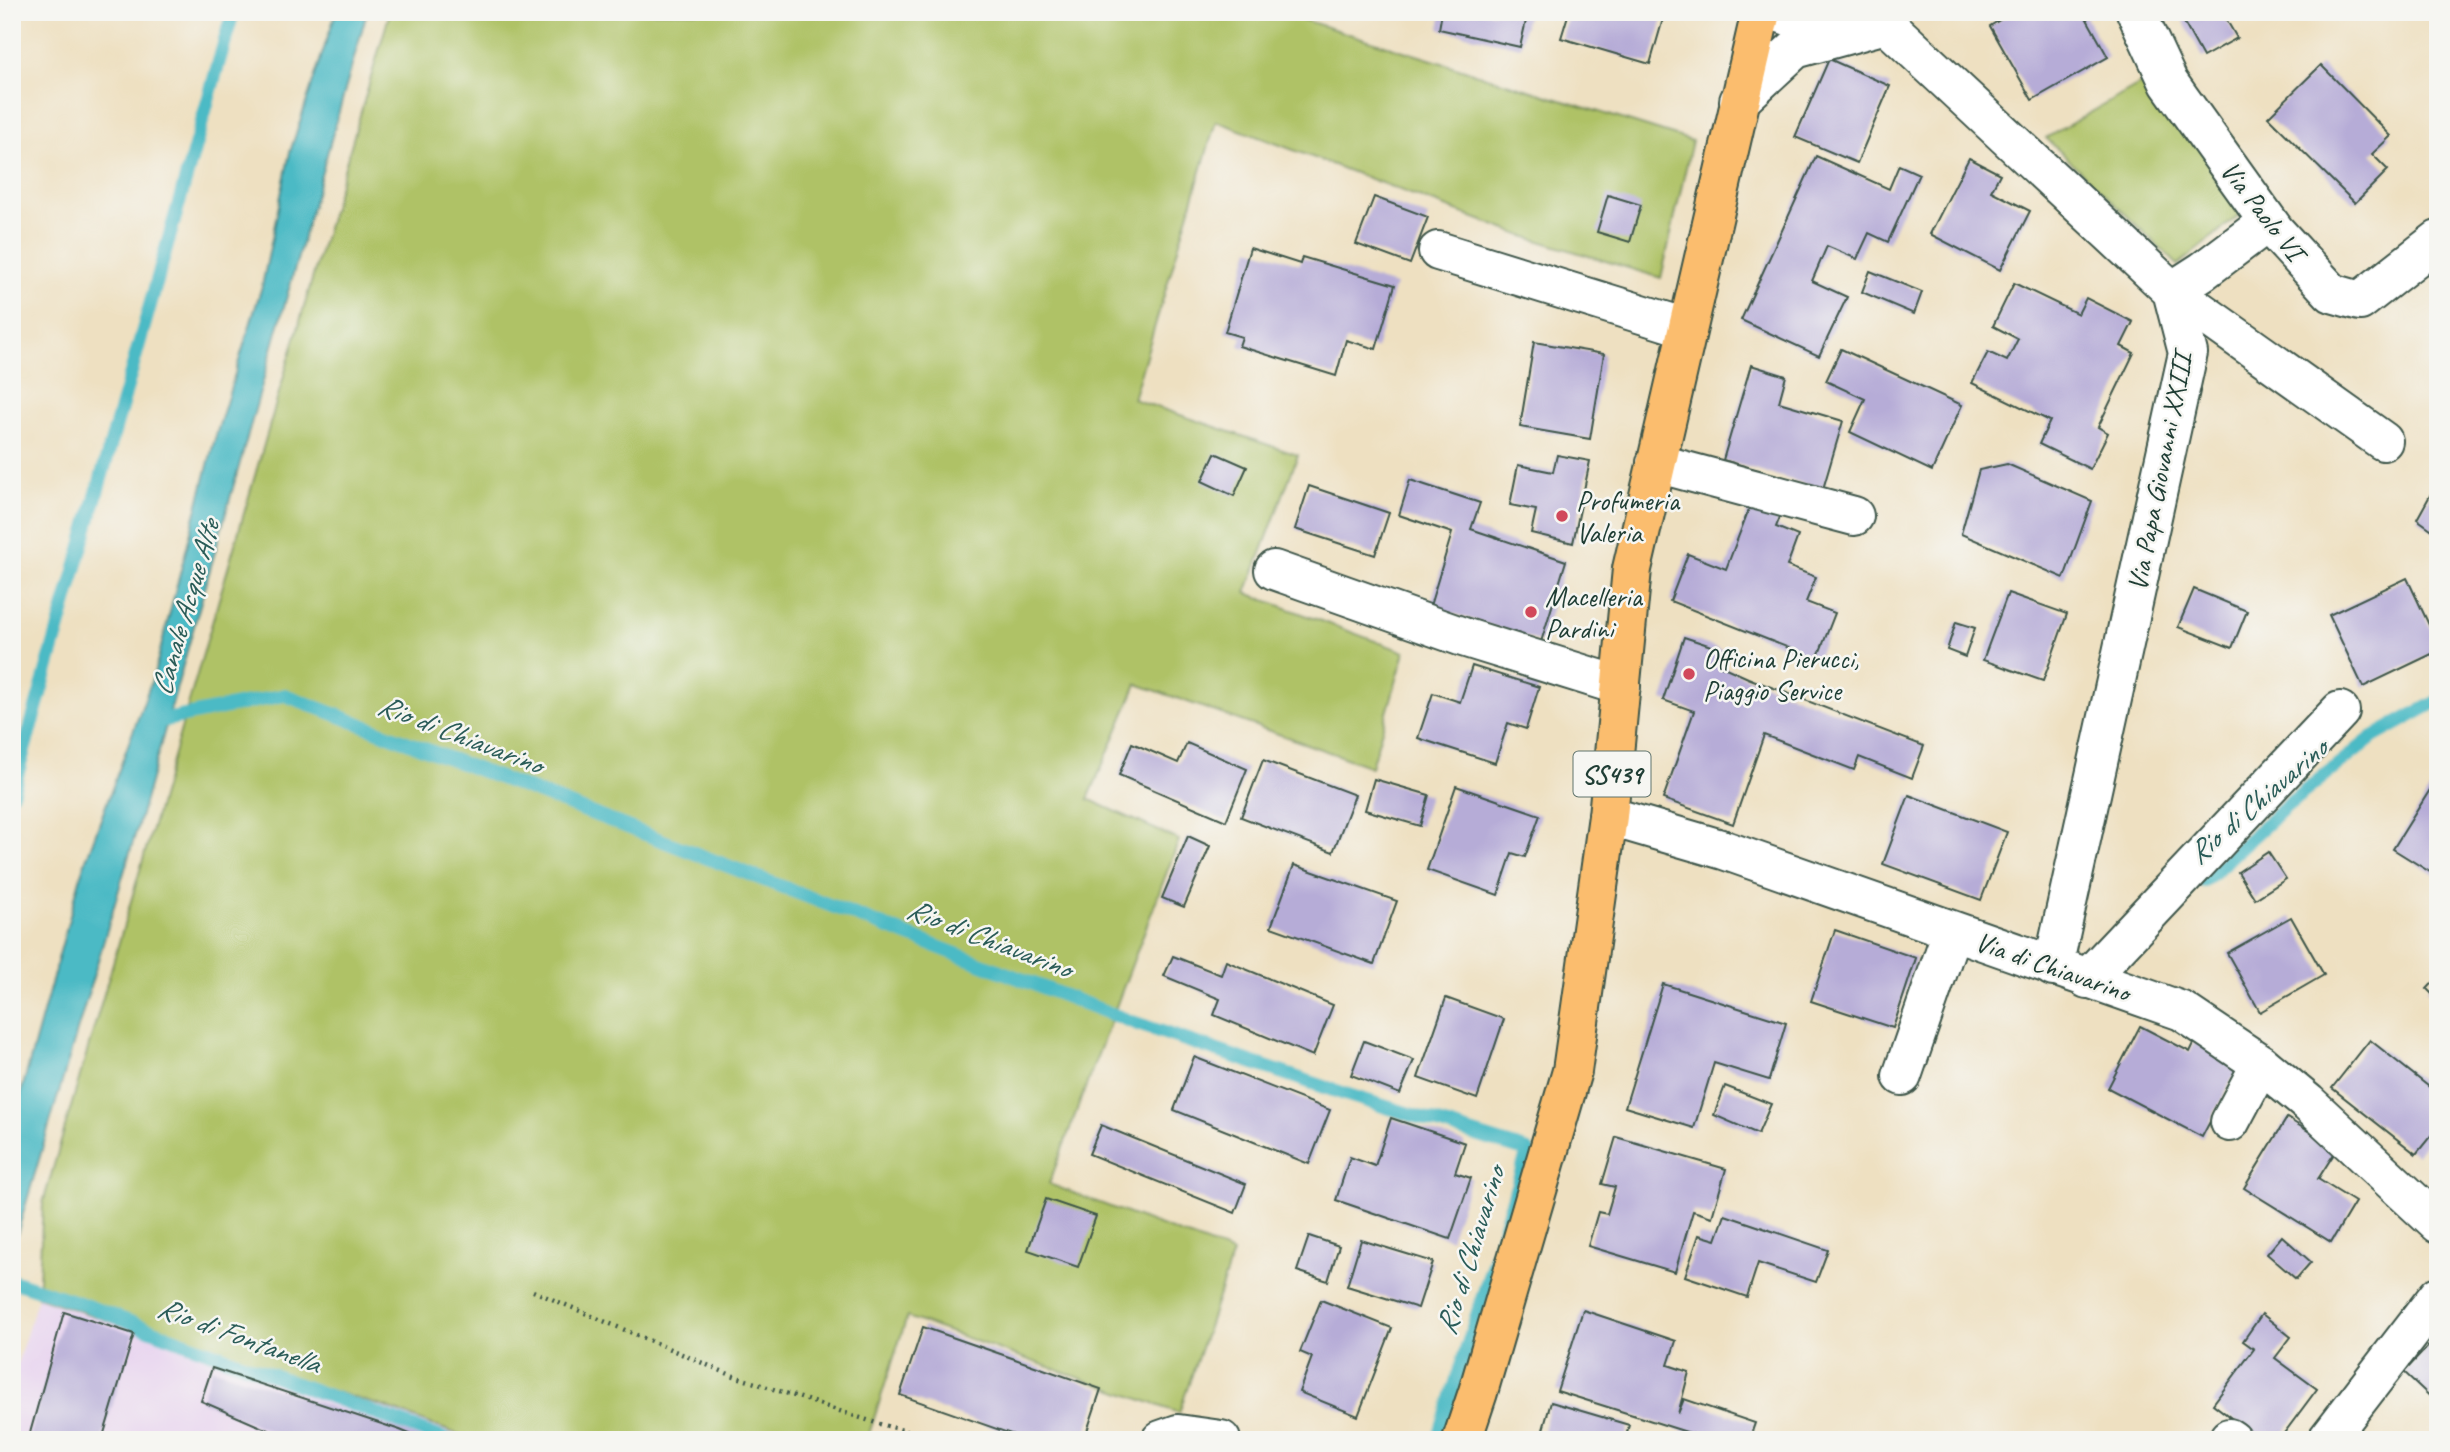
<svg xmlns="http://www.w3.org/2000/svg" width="2450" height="1452" font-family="Caveat,sans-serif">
<rect width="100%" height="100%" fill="#f6f6f2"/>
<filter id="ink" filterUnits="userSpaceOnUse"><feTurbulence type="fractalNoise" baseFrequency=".0143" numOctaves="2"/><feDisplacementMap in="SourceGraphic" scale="14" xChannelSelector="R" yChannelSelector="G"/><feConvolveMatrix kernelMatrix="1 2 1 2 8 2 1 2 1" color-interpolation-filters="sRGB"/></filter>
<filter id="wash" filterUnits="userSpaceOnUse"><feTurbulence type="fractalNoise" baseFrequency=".00686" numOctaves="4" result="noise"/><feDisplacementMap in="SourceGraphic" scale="28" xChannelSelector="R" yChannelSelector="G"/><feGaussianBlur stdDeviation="1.57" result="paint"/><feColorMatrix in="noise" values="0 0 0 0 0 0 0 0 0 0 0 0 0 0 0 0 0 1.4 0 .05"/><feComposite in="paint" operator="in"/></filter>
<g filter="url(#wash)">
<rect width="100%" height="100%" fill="#eee0c1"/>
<path fill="#e7d2ef" d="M 38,1297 L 178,1344 L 385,1407 L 473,1440 L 12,1440 L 12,1380 Z"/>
<g fill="#afc266" stroke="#67804d" stroke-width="2">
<path d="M 390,12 L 1279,12 L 1692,141 L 1661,278 L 1520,235 L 1216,121 L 1133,399 L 1298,455 L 1246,593 L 1405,652 L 1371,767 L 1137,684 L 1088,799 L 1179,840 L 1049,1184 L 1233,1253 L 1179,1413 L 907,1317 L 867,1440 L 473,1440 L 385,1407 L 178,1344 L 38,1297 L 43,1203 Z"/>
<path d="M 2153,77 L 2249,207 L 2178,265 L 2046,138 Z"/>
</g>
<path fill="#4cbac5" stroke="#367c7c" stroke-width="2" d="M 336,12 L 367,12 L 138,825 L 12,1251 L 12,1126 L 83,868 L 154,674 L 214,442 L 262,286 L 290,152 Z"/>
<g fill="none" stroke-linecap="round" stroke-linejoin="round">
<g stroke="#4cbac5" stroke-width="14">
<path d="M 151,723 L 285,695 L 1135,1023 L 1348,1095 L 1528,1151 L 1438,1440"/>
<path d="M 12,793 L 233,12"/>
<path d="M 2204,881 L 2285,807 L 2373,737 L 2438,701"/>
<path d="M 12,1281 L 82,1304 L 447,1440"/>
</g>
</g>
<g id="blocks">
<g fill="#b6acd7">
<path d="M 1442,12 L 1528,12 L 1520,47 L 1439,29 Z"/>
<path d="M 1569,12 L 1665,12 L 1650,64 L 1561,38 Z"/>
<path d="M 2013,12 L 2083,12 L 2108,57 L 2032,100 L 1990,26 Z"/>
<path d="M 2178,12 L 2222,12 L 2237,38 L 2203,57 Z"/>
<path d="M 1829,59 L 1890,86 L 1857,163 L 1795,137 Z"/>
<path d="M 2321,65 L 2391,136 L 2372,154 L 2388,170 L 2355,203 L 2268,117 Z"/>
<path d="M 1816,156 L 1889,189 L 1899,165 L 1919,174 L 1888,242 L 1869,233 L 1857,259 L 1827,246 L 1812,281 L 1847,297 L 1819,356 L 1741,320 Z"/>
<path d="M 1969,158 L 2000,174 L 1991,191 L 2030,211 L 2000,270 L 1930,234 Z"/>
<path d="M 1608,195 L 1641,205 L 1630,242 L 1597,232 Z"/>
<path d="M 1374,197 L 1428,217 L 1410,264 L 1356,244 Z"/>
<path d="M 1250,248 L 1300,264 L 1302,257 L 1395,285 L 1376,349 L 1346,340 L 1336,376 L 1239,346 L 1242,337 L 1225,332 Z"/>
<path d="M 1870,271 L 1922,292 L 1914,314 L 1862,292 Z"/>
<path d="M 2014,283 L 2078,314 L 2086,298 L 2133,322 L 2121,346 L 2134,353 L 2098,427 L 2108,433 L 2090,469 L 2039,444 L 2050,421 L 1972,383 L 1988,352 L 2007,361 L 2018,339 L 1993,326 Z"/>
<path d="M 1534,342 L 1604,354 L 1590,439 L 1520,427 Z"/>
<path d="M 1841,349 L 1962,405 L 1932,471 L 1850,432 L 1865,399 L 1826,381 Z"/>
<path d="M 1751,365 L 1786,376 L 1779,402 L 1843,421 L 1823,489 L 1723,460 Z"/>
<path d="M 1215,453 L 1247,467 L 1234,496 L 1202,481 Z"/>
<path d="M 1557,455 L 1590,461 L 1573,543 L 1531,533 L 1536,510 L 1510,505 L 1518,465 L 1553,472 Z"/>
<path d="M 2007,464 L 2092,501 L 2064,578 L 1961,534 L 1979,470 Z"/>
<path d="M 1410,480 L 1480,503 L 1471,529 L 1566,561 L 1541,642 L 1430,606 L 1452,533 L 1399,515 Z"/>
<path d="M 2438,481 L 2438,534 L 2417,519 Z"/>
<path d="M 1309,486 L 1389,513 L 1375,555 L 1295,529 Z"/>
<path d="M 1752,501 L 1782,512 L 1776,527 L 1798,536 L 1787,566 L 1816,577 L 1806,602 L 1835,613 L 1817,659 L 1670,601 L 1688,554 L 1726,569 Z"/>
<path d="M 2407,578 L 2438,644 L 2438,651 L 2363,687 L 2329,615 Z"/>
<path d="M 2194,589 L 2247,611 L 2232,648 L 2178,627 Z"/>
<path d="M 2008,593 L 2067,614 L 2043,681 L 1983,660 Z"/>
<path d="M 1956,622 L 1975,628 L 1965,657 L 1947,650 Z"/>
<path d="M 1684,637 L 1723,650 L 1719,665 L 1748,678 L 1924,746 L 1912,778 L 1859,757 L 1854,770 L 1764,735 L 1733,824 L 1663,799 L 1694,711 L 1663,700 Z"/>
<path d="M 1472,666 L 1539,687 L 1526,729 L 1508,723 L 1495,763 L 1418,738 L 1433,693 L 1460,702 Z"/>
<path d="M 1132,743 L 1178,763 L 1187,743 L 1247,769 L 1226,821 L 1119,775 Z"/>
<path d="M 1263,760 L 1355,795 L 1333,852 L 1241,817 Z"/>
<path d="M 1374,779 L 1429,795 L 1420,826 L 1365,810 Z"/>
<path d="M 2436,780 L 2438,781 L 2438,877 L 2393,849 Z"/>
<path d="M 1456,786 L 1540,815 L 1525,857 L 1512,853 L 1498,895 L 1427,870 Z"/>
<path d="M 1909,795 L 2007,832 L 1981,900 L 1883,864 Z"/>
<path d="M 1188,836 L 1210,846 L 1184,907 L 1162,898 Z"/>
<path d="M 2268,852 L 2286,879 L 2255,899 L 2238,872 Z"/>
<path d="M 1294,865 L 1397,901 L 1374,964 L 1271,927 Z"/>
<path d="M 2291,917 L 2324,975 L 2260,1012 L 2227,953 Z"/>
<path d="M 1835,930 L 1916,958 L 1893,1028 L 1811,1001 Z"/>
<path d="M 1173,956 L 1221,975 L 1226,961 L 1333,1005 L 1313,1056 L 1214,1015 L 1220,999 L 1164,976 Z"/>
<path d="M 2438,977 L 2438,1000 L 2427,989 Z"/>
<path d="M 1663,984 L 1786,1023 L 1769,1080 L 1714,1063 L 1694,1128 L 1625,1107 Z"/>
<path d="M 1446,998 L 1504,1019 L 1477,1099 L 1418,1078 Z"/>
<path d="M 2140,1026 L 2190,1052 L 2198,1035 L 2243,1058 L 2202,1137 L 2108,1088 Z"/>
<path d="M 2370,1040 L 2438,1094 L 2438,1127 L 2416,1154 L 2332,1088 Z"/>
<path d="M 1364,1041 L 1414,1060 L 1400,1094 L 1351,1075 Z"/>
<path d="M 1194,1057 L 1330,1110 L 1309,1164 L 1174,1110 Z"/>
<path d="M 1725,1086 L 1771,1104 L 1758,1134 L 1714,1115 Z"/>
<path d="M 1391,1118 L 1465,1143 L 1455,1173 L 1471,1178 L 1450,1239 L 1336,1200 L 1350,1157 L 1375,1166 Z"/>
<path d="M 2287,1118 L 2337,1149 L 2318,1179 L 2355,1202 L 2331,1242 L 2244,1188 Z"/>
<path d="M 1101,1125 L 1246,1184 L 1235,1213 L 1089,1154 Z"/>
<path d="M 1616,1137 L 1726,1169 L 1712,1217 L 1693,1211 L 1675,1272 L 1588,1246 L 1598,1212 L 1607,1214 L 1615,1187 L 1602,1184 Z"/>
<path d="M 1046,1199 L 1096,1216 L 1078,1267 L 1028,1250 Z"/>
<path d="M 1725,1215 L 1828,1250 L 1816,1282 L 1758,1263 L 1747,1297 L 1685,1276 L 1699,1235 L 1716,1240 Z"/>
<path d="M 1309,1236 L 1339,1246 L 1328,1281 L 1297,1271 Z"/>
<path d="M 2282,1236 L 2311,1262 L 2296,1279 L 2267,1254 Z"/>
<path d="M 1361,1240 L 1433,1262 L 1418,1308 L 1347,1286 Z"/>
<path d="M 1321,1300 L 1392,1328 L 1358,1416 L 1299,1392 L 1312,1357 L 1300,1352 Z"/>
<path d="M 1583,1310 L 1676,1341 L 1668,1365 L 1689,1372 L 1678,1414 L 1684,1399 L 1755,1423 L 1749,1440 L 1712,1440 L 1557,1391 Z"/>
<path d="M 64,1312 L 134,1334 L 102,1440 L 28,1440 Z"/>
<path d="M 2262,1314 L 2291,1337 L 2275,1358 L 2317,1389 L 2279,1440 L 2260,1440 L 2213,1404 L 2254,1349 L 2243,1341 Z"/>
<path d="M 923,1327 L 1101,1389 L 1084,1440 L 1028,1440 L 900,1395 Z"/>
<path d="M 2438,1336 L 2438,1404 L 2404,1372 Z"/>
<path d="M 212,1368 L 400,1430 L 424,1440 L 291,1440 L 201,1401 Z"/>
<path d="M 1551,1402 L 1629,1425 L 1625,1440 L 1540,1440 Z"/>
</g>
</g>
</g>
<g filter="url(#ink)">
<use href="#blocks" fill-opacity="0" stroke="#3e5549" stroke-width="2"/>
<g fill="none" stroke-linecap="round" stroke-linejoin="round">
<g stroke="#3e5549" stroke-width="42">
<g id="minor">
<path d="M 1777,12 L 1814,25 L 1849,25"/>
<path d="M 1878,12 L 1886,24 L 2172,291 L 2188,353 L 2053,967"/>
<path d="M 2136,12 L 2169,83 L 2275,231 L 2332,293 L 2360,301 L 2438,240"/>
<path d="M 1739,101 L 1795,49 L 1886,24"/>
<path d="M 2268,222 L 2203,271 L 2172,291 L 2383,441"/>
<path d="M 1438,251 L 1687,328"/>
<path d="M 1656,463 L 1854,516"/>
<path d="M 1274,570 L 1463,637 L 1621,686"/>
<path d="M 1608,816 L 1724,850 L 2182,1011 L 2261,1064 L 2308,1103 L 2438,1224"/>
<path d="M 2087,979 L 2340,711"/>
<path d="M 1902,1076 L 1952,931"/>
<path d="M 2230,1122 L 2261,1064"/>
<path d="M 2229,1438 L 2232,1440"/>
<path d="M 1161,1440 L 1178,1434 L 1221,1440"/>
<path d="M 2327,1440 L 2438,1296"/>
</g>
</g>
<g stroke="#3e5549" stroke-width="42">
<path id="major" d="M 1462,1440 L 1478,1392 L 1572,1071 L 1608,816 L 1632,569 L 1761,12"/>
</g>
<path stroke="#3e5549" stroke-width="4.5" stroke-dasharray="2 5" stroke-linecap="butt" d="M 533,1291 L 731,1375 L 876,1423 L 940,1440"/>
<use href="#minor" stroke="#fff" stroke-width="38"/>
<use href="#major" stroke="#fbbd6e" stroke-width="38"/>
</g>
</g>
<g fill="#d1495b" stroke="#f6f6f2" stroke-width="2.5">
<circle cx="1562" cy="516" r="7"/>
<circle cx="1531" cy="612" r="7"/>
<circle cx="1689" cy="674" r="7"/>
</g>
<g text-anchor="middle" stroke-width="5" stroke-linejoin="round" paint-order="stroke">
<rect fill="#f6f6f2" stroke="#60746d" stroke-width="2" x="1573.5" y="751.5" width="77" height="45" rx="5"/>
<g font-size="26" font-weight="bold" fill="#1f3d34">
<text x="1612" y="783">SS439</text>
</g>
<g font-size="28" fill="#1f3d34" stroke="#f6f6f2">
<text transform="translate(2263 210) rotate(52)" y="10">Via Paolo VI</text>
<text transform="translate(2159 472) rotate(-79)" y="10">Via Papa Giovanni XXIII</text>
<text transform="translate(2053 966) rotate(19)" y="10">Via di Chiavarino</text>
</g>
<g font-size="28" fill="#1f3d34" stroke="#f6f6f2" text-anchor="start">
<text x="1576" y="510">Profumeria<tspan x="1576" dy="32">Valeria</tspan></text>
<text x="1545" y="606">Macelleria<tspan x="1545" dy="32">Pardini</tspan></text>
<text x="1703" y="668">Officina Pierucci,<tspan x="1703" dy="32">Piaggio Service</tspan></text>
</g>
<g font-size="30" font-style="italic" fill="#2a5c58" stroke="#f6f6f2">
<text transform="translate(185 608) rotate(-74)" y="10">Canale Acque Alte</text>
<text transform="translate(460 734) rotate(21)" y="10">Rio di Chiavarino</text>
<text transform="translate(2257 801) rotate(-41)" y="10">Rio di Chiavarino</text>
<text transform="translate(989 938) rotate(21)" y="10">Rio di Chiavarino</text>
<text transform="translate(1470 1251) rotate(-73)" y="10">Rio di Chiavarino</text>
<text transform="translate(239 1335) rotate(20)" y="10">Rio di Fontanella</text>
</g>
</g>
<rect width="2450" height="1452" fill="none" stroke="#f6f6f2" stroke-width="42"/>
</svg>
